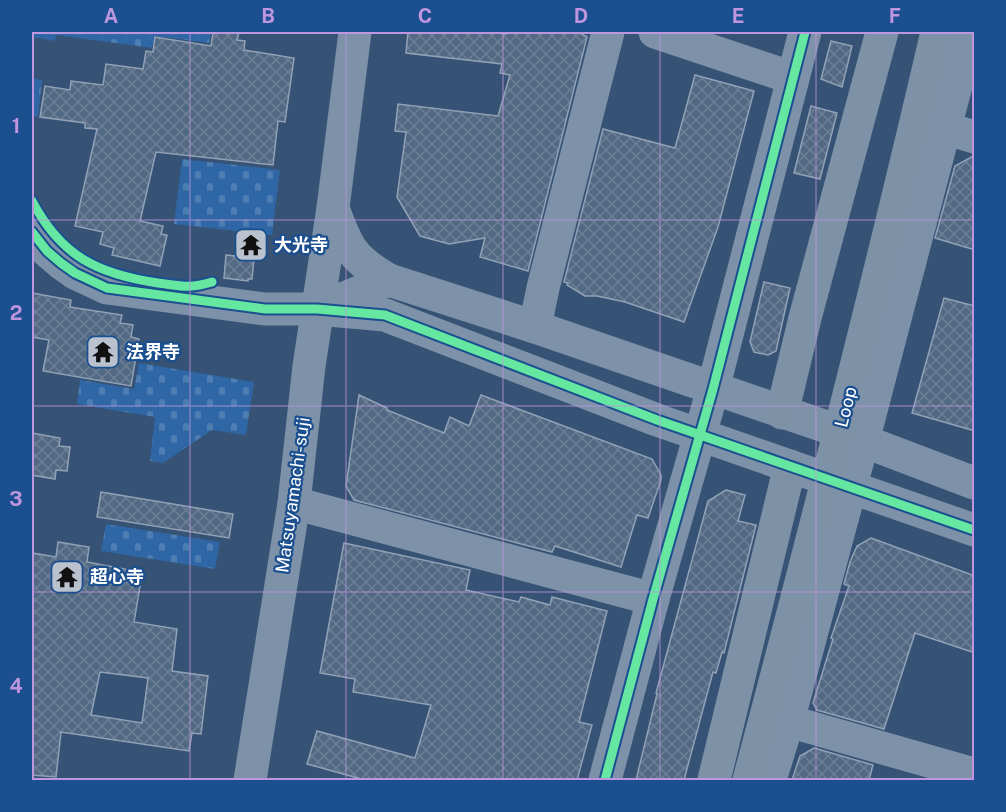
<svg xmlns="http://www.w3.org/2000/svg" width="1006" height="812" font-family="'Public Sans','Noto Sans JP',sans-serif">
<defs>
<pattern id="cemetery-stones" width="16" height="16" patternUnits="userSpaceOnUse" patternTransform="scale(1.5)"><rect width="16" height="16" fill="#2f66a5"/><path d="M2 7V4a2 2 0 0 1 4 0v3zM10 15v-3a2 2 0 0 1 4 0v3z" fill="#4e7db2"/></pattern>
<pattern id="building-cross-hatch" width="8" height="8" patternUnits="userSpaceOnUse" patternTransform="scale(1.5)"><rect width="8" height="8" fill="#526984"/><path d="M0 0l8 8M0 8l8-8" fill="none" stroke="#6c8096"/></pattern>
</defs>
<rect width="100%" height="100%" fill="#365274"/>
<g fill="url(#cemetery-stones)">
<path d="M 32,32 L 211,32 L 209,43 L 155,36 L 152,48 L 56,35 L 55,41 L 32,37 Z"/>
<path d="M 32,78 L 42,80 L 38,117 L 32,116 Z"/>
<path d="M 182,159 L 280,170 L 272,235 L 174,224 Z"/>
<path d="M 139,363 L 254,382 L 246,435 L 212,430 L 163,463 L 150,461 L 155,417 L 77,404 L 80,380 L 134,389 Z"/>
<path d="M 106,524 L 220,542 L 215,569 L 101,551 Z"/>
</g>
<g fill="url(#building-cross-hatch)" stroke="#92a2b6" stroke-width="1.5" fill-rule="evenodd">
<path d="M 213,32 L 239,32 L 237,40 L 245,41 L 244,50 L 294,58 L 285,122 L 278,121 L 273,165 L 156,152 L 140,221 L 163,226 L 161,234 L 167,235 L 160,266 L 112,255 L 114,248 L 100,244 L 103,232 L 75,226 L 97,129 L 85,128 L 85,123 L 40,117 L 45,86 L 70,90 L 71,81 L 103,85 L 106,64 L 143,69 L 146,51 L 153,52 L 155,37 L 211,46 Z"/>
<path d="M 408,32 L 487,32 L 507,34 L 508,32 L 578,32 L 587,37 L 528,271 L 480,257 L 485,238 L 449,244 L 420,236 L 397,197 L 406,132 L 395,131 L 398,104 L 498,116 L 510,75 L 500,73 L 502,64 L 406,53 Z"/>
<path d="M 831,41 L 852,46 L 842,87 L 821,79 Z"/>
<path d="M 695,75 L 754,91 L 718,227 L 684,322 L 625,302 L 597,296 L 585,296 L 567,285 L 568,283 L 564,282 L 603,129 L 675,148 Z"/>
<path d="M 811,106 L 837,113 L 820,179 L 794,173 Z"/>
<path d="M 975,155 L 975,250 L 935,238 L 955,166 Z"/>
<path d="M 226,255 L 254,258 L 252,279 L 248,279 L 248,281 L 224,278 Z"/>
<path d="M 764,282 L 790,288 L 776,351 L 768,355 L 754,352 L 750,342 Z"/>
<path d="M 32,293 L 71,300 L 70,307 L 122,315 L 120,323 L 133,325 L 131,337 L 139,339 L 131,386 L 43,371 L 49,340 L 32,337 Z"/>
<path d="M 944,298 L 975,306 L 975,431 L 912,413 Z"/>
<path d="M 359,395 L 387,408 L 387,410 L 444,433 L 450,417 L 469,426 L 481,395 L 652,459 L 661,475 L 661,480 L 648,518 L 637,515 L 621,567 L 555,546 L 552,552 L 354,500 L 346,486 Z"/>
<path d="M 32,433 L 60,438 L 59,446 L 70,447 L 67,471 L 56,470 L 55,479 L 32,475 Z"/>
<path d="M 726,490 L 745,495 L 738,521 L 756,525 L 724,653 L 722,652 L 716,673 L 713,672 L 684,780 L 636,780 L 657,694 L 656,693 L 708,501 Z"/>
<path d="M 101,492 L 233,514 L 229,538 L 97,517 Z"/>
<path d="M 871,538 L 975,576 L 975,653 L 915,633 L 884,729 L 817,710 L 813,703 L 833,639 L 831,638 L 849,586 L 844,584 L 850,562 L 857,546 Z"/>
<path d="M 58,542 L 89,547 L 87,562 L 130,570 L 129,578 L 141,580 L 134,622 L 177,629 L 172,671 L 208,676 L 201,734 L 192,733 L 189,751 L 61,732 L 56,777 L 32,775 L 32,553 L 56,557 ZM 100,672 L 148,678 L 142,723 L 91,715 Z"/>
<path d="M 344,543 L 470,570 L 466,590 L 519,602 L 521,597 L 550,605 L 552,597 L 607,611 L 579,722 L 592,725 L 577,780 L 365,780 L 307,764 L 317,731 L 415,758 L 431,705 L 353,692 L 355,679 L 320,673 Z"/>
<path d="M 814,748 L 873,765 L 869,780 L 792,780 L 800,756 Z"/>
</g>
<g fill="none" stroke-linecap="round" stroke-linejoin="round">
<g stroke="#7d92a8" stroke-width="33">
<path d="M 655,32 L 793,78"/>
<path d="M 945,128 L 974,137"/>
<path d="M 333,208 C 347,247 352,259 389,280"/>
<path d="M 32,232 L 47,251 L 61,263 L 75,273 L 107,288 L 265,309 L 317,309 L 385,315 L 657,420 L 974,530"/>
<path d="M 322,307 L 389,280 L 535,327 L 824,426 L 974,483"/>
<path d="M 535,327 L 543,288 L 608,32"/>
<path d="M 294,503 L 653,599"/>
<path d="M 788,721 L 974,774"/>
<path d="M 250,780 L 294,503 L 309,366 L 333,208 L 355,32"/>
<path d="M 605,780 L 653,599 L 713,389 L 805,32"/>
<path d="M 770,780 L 788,721 L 863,441 L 970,32"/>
</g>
<g stroke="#7e92a7" stroke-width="33">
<path d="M 782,413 L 805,318 L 882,32"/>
<path d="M 714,780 L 790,466"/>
</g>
<path stroke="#7e92a7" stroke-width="33" d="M 749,780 C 815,532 879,282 937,32"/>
<g stroke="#1b4f8f" stroke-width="13">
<g id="cycleway">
<path d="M 32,201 C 61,256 97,274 158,283 C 182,286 188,289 212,282"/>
<path d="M 32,232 L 47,251 L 61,263 L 75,273 L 107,288 L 265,309 L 317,309 L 385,315 L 657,420 L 974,530"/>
<path d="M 605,780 L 653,599 L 713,389 L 805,32"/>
</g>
</g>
<use href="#cycleway" stroke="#66e7a1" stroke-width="9"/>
</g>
<path fill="none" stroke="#bd96df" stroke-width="1.5" stroke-opacity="0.55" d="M 190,32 L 190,780M 346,32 L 346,780M 503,32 L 503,780M 660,32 L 660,780M 816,32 L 816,780M 32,220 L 974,220M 32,406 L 974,406M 32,592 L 974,592"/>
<defs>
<g id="temple-square" transform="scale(1.725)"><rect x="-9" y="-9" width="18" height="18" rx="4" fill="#b9c2ce" stroke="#1b4f8f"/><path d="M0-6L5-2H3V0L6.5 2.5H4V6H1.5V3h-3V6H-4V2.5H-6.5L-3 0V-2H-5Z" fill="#111"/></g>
</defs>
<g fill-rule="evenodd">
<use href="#temple-square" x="251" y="245"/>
<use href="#temple-square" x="103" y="352"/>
<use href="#temple-square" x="67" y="577"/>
</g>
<g text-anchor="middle" stroke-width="4.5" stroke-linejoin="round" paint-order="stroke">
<g font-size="18" font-weight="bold" fill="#fff" stroke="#1b4f8f" text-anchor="start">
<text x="274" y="251">大光寺</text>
<text x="126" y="358">法界寺</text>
<text x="90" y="583">超心寺</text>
</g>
<g font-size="18" fill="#fff" stroke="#1b4f8f">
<text transform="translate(846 407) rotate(-76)" y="6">Loop</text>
<text transform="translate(293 495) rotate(-82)" y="6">Matsuyamachi-suji</text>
</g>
</g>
<rect width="1006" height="812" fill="none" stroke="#1b4f8f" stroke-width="66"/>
<rect x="33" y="33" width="940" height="746" fill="none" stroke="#bd96df" stroke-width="2"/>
<g font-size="20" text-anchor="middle" font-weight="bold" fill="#bd96df">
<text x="111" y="23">A</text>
<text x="268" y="23">B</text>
<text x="425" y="23">C</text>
<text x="581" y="23">D</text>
<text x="738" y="23">E</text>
<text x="895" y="23">F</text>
<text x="16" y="133">1</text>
<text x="16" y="320">2</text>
<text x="16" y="506">3</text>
<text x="16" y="693">4</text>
</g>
</svg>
